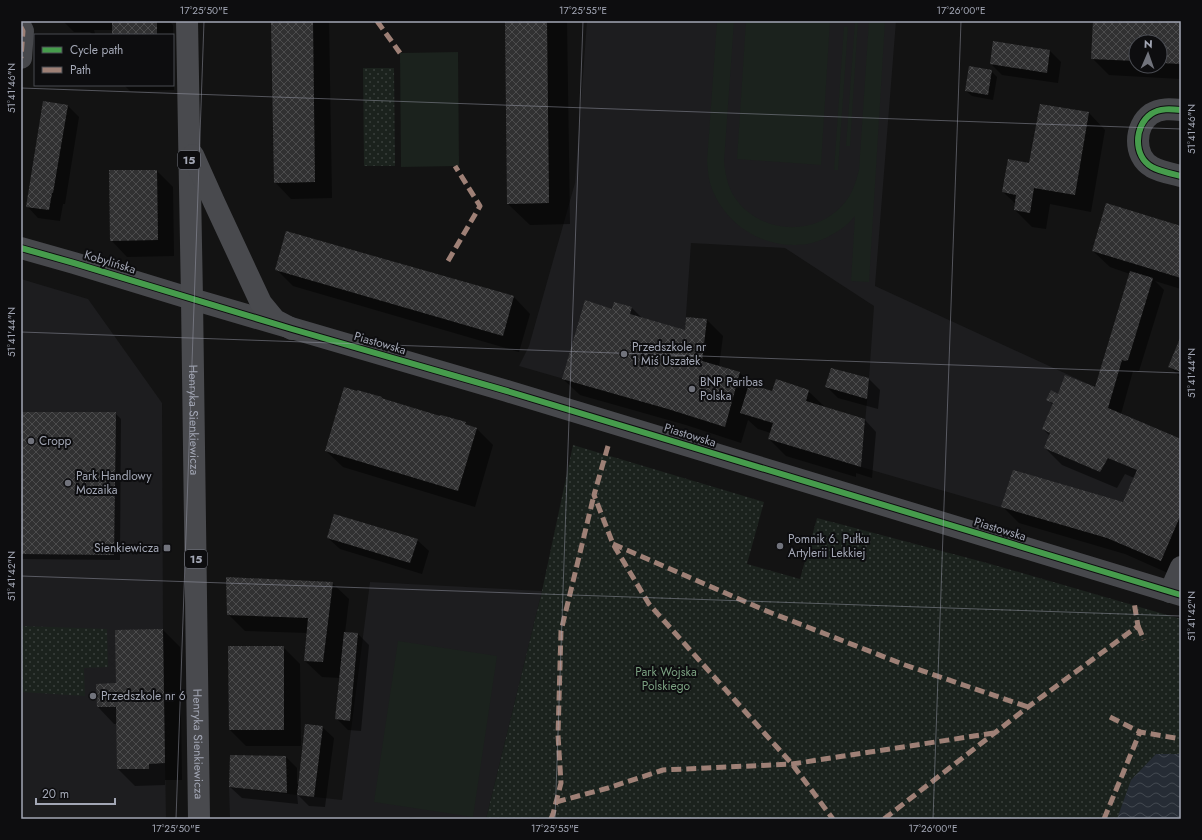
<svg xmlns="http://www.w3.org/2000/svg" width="1202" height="840" font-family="Jost,sans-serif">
<defs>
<pattern id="grass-dots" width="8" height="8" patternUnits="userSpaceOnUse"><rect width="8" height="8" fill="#1b221d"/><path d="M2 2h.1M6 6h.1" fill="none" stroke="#393f3c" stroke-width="1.8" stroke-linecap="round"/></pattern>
<pattern id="water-waves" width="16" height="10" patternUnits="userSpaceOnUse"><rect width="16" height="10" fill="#262c35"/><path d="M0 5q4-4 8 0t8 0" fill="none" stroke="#424850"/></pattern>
<pattern id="building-cross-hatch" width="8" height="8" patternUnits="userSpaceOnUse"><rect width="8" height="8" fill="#313132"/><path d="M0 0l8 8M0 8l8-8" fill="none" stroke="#4c4c4d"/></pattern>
</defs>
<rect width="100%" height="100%" fill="#131313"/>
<g fill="#1d1d1f">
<path d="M 587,21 L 896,21 L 875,286 L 1095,387 L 1092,401 L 1181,439 L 1161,561 L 1107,538 L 861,467 L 869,378 L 874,306 L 785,248 L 691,243 L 685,330 L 668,409 L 519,366 L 529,346 L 575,183 Z"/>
<path d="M 21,279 L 88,299 L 162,403 L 163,629 L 166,819 L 21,819 Z"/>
<path d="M 370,582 L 542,591 L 486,819 L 230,819 L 229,787 L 342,800 Z"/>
</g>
<g fill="url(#grass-dots)">
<path d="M 363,68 L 394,68 L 395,166 L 364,166 Z"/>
<path d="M 573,445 L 764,502 L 747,564 L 800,579 L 817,518 L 987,563 L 1181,619 L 1181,819 L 486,819 L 542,591 Z"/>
<path d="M 21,626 L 107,629 L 108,667 L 84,668 L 85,696 L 21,692 Z"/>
</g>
<g fill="#1b221d">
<path d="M 717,21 L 734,21 L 724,161 C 725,172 727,183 732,193 C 756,235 817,239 846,201 C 853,192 856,181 859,170 L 869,21 L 885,21 L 869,282 L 851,281 L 855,216 C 851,220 848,224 844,227 C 833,235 821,241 808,244 C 804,245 800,244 796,245 C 757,246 721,220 710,183 C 708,176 708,168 707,162 Z"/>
<path d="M 746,21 L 830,21 L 821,165 L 737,159 Z"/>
<path d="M 855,21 L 858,21 L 850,146 L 846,146 Z"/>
<path d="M 844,26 L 848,27 L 838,170 L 834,170 Z"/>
<path d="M 458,52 L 459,166 L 401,167 L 400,53 Z"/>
<path d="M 398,641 L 497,656 L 473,817 L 374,802 Z"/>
</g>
<path fill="url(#water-waves)" d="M 1156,754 L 1181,754 L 1181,819 L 1117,819 L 1131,780 Z"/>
<g fill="#0007" fill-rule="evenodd">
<path d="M 63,21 L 169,21 L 173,25 L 174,90 L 130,91 L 124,85 L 173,85 L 173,35 L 113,35 L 113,30 L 94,30 L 95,34 L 92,34 L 90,32 L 74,32 Z"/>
<path d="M 272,21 L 329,21 L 332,198 L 291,199 L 275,182 Z"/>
<path d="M 506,21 L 567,21 L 570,224 L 530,225 L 508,204 Z"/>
<path d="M 1094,21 L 1181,21 L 1181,79 L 1109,75 L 1092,58 ZM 1136,42 L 1160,42 L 1160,66 L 1136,66 Z"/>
<path d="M 994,42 L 1050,51 L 1061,62 L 1058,83 L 1002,75 L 991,64 Z"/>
<path d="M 991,71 L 997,77 L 993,100 L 972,96 L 966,91 Z"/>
<path d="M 68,106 L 79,117 L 65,204 L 63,204 L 60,221 L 38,218 L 27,206 Z"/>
<path d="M 1089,113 L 1105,130 L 1091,212 L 1050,204 L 1046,229 L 1032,227 L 1015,210 L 1016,204 L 1003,192 L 1030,164 Z"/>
<path d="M 157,171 L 173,187 L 174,256 L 127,257 L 111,240 Z"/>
<path d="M 1181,226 L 1181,289 L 1155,281 L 1164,290 L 1139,371 L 1136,372 L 1133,371 L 1121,414 L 1181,440 L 1181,569 L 1177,577 L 1125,554 L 1019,523 L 1003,507 L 1124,503 L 1134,478 L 1125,474 L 1117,488 L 1062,465 L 1045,448 L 1050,436 L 1043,429 L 1053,405 L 1048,399 L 1058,395 L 1095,388 L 1130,274 L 1110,267 L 1093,251 Z"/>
<path d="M 276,269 L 514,297 L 530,314 L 519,352 L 293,286 Z"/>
<path d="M 615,303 L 632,308 L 642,318 L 686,331 L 707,320 L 723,336 L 719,367 L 740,373 L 752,386 L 773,392 L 808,391 L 825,407 L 865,420 L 876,432 L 872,478 L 856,473 L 856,477 L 786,456 L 769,439 L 771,433 L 758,429 L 748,420 L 741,443 L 686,425 L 580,395 L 563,379 L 613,310 Z"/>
<path d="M 1181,339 L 1181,378 L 1169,366 Z"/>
<path d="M 869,379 L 880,390 L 878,409 L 838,398 L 827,387 Z"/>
<path d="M 358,391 L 381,398 L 384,400 L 441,417 L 465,423 L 468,426 L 477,429 L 493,445 L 475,507 L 343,467 L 326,451 Z"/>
<path d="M 21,413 L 115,413 L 121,419 L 120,560 L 21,559 Z"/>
<path d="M 328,538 L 417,540 L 429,551 L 422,574 L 340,549 Z"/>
<path d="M 332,583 L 349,599 L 345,633 L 358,634 L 369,645 L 361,731 L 348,730 L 337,719 L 341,678 L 322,677 L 305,661 L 308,633 L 245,631 L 228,614 Z"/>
<path d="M 163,630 L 180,647 L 182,780 L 165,780 L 165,785 L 135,786 L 118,769 L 117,724 L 114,724 L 98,707 Z"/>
<path d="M 283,647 L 300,664 L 301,746 L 246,746 L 230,730 Z"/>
<path d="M 322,727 L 334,738 L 325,807 L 309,806 L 297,794 L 298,804 L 242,798 L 230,787 L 231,756 L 286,757 L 297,768 L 297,784 L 299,784 Z"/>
<path d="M 410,817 L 424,819 L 409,819 Z"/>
</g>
<g fill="url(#building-cross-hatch)">
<rect x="112" y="21" width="45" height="14"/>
<path d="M 271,21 L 313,21 L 315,182 L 274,183 Z"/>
<path d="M 505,21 L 547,21 L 549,203 L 507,204 Z"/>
<path d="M 1093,21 L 1181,21 L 1181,64 L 1160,63 L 1160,42 L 1136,42 L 1136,61 L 1091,59 Z"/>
<path d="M 993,41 L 1050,50 L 1047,73 L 990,64 Z"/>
<path d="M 969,66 L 992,70 L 988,95 L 965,91 Z"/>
<path d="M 43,101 L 68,105 L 53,193 L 52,193 L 49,210 L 26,207 Z"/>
<path d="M 1040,104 L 1089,112 L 1075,195 L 1034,188 L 1030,213 L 1014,210 L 1016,195 L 1002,192 L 1008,159 L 1029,163 Z"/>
<path d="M 109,170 L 157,170 L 158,240 L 110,241 Z"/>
<path d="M 1106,203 L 1181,226 L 1181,278 L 1092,251 Z"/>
<path d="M 286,231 L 514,296 L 503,336 L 275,270 Z"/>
<path d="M 1130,271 L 1153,278 L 1128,360 L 1125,361 L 1122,360 L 1108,408 L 1181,439 L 1181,514 L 1161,561 L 1107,538 L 1001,507 L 1013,470 L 1123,502 L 1137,470 L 1108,458 L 1100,472 L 1044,448 L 1050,433 L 1042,429 L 1053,403 L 1046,400 L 1051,390 L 1058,394 L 1065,375 L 1095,387 Z"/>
<path d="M 585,300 L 612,309 L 614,302 L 632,307 L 630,314 L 685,330 L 686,317 L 707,319 L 702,361 L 740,372 L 725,427 L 668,409 L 562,379 Z"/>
<path d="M 1181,336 L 1181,372 L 1168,367 Z"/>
<path d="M 831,368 L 869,378 L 867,399 L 825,387 Z"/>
<path d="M 776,379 L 809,390 L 806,401 L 865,419 L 861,467 L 768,439 L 773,423 L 740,413 L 749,384 L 772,391 Z"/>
<path d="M 344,387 L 357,391 L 357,390 L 382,397 L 381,398 L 440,416 L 441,415 L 466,422 L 465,424 L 477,428 L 458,491 L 325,451 Z"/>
<path d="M 21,412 L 116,412 L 114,555 L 21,554 Z"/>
<path d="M 334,514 L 418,539 L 410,563 L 327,538 Z"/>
<path d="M 226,577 L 333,582 L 323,662 L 304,661 L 308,618 L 227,615 Z"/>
<path d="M 163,629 L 165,763 L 149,764 L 149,769 L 117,769 L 116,707 L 97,707 L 96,684 L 116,683 L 115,630 Z"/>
<path d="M 344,632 L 358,633 L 350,721 L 335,719 Z"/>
<path d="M 228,646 L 284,646 L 284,730 L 229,730 Z"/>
<path d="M 305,724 L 323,726 L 314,797 L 297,795 Z"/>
<path d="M 230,755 L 286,756 L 287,793 L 229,787 Z"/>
</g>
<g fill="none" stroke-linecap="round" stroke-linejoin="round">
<g stroke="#47484c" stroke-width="22">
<path d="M 21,27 L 23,31 L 21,58"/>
<path d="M 1181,110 C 1171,109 1160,108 1151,114 C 1134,126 1133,156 1152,167 C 1158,171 1173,174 1181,176"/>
<path d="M 192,299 L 507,391 L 1181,595"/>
<path d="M 1170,592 L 1181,567"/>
</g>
<path stroke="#47484c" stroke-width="22" d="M 21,248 L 74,263 L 192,299"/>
<g stroke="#494a4e" stroke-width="22">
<path id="s1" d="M 187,21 L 192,299 L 199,819"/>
<path d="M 193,155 L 214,202 L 261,303 L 275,320 L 292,329"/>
</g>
<g stroke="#9e8076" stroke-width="5" stroke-dasharray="10 5" stroke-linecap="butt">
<path d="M 377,21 L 400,53"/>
<path d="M 21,27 L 23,31 L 21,58"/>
<path d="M 448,261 L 480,206 L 455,166"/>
<path d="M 608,446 L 594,495 L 613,544 L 649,604 L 792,764 L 833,819"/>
<path d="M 613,544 L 769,612 L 905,665 L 1028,707"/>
<path d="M 1138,626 L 1144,640"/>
<path d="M 1110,717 L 1140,732"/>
<path d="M 556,802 L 608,788 L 663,770 L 792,764 L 994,733"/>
<path d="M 551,819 L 553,814 L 561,783 L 558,735 L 561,631 L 594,495"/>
<path d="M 884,819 L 1028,707 L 1138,626 L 1134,602"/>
<path d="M 1104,819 L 1140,732 L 1181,739"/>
</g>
<g stroke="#0d0d0f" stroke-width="8">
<g id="cycleway">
<path d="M 1181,110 C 1171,109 1160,108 1151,114 C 1134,126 1133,156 1152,167 C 1158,171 1173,174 1181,176"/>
<path d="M 21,248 L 74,263 L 292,329 L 507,391 L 1181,595"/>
</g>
</g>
<use href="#cycleway" stroke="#469c4c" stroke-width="6"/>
</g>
<path fill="none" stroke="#a3a7b5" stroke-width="1" stroke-opacity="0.45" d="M 21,88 L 1181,129M 21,332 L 1181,373M 21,576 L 1181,616M 176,819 L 204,21M 555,819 L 583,21M 933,819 L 961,21"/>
<g fill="#71737c" stroke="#0d0d0f" stroke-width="1.5">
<circle cx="624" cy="354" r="4"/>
<circle cx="692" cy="389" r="4"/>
<circle cx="31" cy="441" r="4"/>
<circle cx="68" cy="483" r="4"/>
<circle cx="780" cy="546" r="4"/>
<rect x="163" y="544" width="8" height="8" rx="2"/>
<circle cx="93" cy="696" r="4"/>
</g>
<g text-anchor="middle" stroke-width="4" stroke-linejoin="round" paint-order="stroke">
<g fill="#0d0d0f" stroke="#767983" stroke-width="1">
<rect x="178" y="151" width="22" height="18" rx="3"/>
<rect x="185" y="550" width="22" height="18" rx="3"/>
</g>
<g font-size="11" font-weight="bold" fill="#a3a7b5">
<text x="189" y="164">15</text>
<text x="196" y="563">15</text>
</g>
<g font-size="12" fill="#a3a7b5" stroke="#0d0d0f">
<text transform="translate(110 262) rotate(17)" y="4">Kobylińska</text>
<text transform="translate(380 343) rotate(16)" y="4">Piastowska</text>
<text dy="4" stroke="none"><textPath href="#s1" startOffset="399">Henryka Sienkiewicza</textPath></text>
<text transform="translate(690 435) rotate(17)" y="4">Piastowska</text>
<text transform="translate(1000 529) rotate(17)" y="4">Piastowska</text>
<text dy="4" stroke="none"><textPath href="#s1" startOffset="723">Henryka Sienkiewicza</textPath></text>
</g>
<g font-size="12" fill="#a3a7b5" stroke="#0d0d0f" text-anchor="start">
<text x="632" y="351">Przedszkole nr<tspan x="632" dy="14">1 Miś Uszatek</tspan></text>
<text x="700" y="386">BNP Paribas<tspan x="700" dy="14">Polska</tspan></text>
<text x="39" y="445">Cropp</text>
<text x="76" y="480">Park Handlowy<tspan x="76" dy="14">Mozaika</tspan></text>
<text x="788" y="543">Pomnik 6. Pułku<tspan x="788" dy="14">Artylerii Lekkiej</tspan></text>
<text x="159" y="552" text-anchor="end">Sienkiewicza</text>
<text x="101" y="700">Przedszkole nr 6</text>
</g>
<g font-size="12" fill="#7aa080" stroke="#0d0d0f">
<text x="666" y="676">Park Wojska<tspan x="666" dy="14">Polskiego</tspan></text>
</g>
</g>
<rect width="1202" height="840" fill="none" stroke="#0d0d0f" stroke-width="44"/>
<rect x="34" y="34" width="140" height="52" fill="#0d0d0f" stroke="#494b51"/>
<rect x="42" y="47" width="20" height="6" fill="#469c4c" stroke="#494b51"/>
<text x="70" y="54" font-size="12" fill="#a3a7b5">Cycle path</text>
<rect x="42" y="67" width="20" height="6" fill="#9e8076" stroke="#494b51"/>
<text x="70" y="74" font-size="12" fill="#a3a7b5">Path</text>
<g transform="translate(1148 54) rotate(2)"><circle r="19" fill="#0d0d0f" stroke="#494b51"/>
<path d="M0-3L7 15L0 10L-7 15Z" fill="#71737c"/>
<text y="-6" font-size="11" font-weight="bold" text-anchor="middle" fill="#a3a7b5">N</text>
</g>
<path d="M36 798v6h79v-6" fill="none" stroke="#a3a7b5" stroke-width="2"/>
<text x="42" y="798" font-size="12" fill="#a3a7b5" stroke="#0d0d0f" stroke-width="3" paint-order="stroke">20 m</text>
<rect x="22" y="22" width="1158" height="796" fill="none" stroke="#a3a7b5" stroke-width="1.5"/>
<g font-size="10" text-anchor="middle" fill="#a3a7b5">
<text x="204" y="14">17°25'50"E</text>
<text x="583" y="14">17°25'55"E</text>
<text x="961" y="14">17°26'00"E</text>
<text transform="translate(11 88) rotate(-90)" y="4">51°41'46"N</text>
<text transform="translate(1191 129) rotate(-90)" y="4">51°41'46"N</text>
<text transform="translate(11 332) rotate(-90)" y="4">51°41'44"N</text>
<text transform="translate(1191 373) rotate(-90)" y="4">51°41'44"N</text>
<text transform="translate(11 576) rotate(-90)" y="4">51°41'42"N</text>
<text transform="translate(1191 616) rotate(-90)" y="4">51°41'42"N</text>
<text x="176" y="832">17°25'50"E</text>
<text x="555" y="832">17°25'55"E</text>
<text x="933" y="832">17°26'00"E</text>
</g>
</svg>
